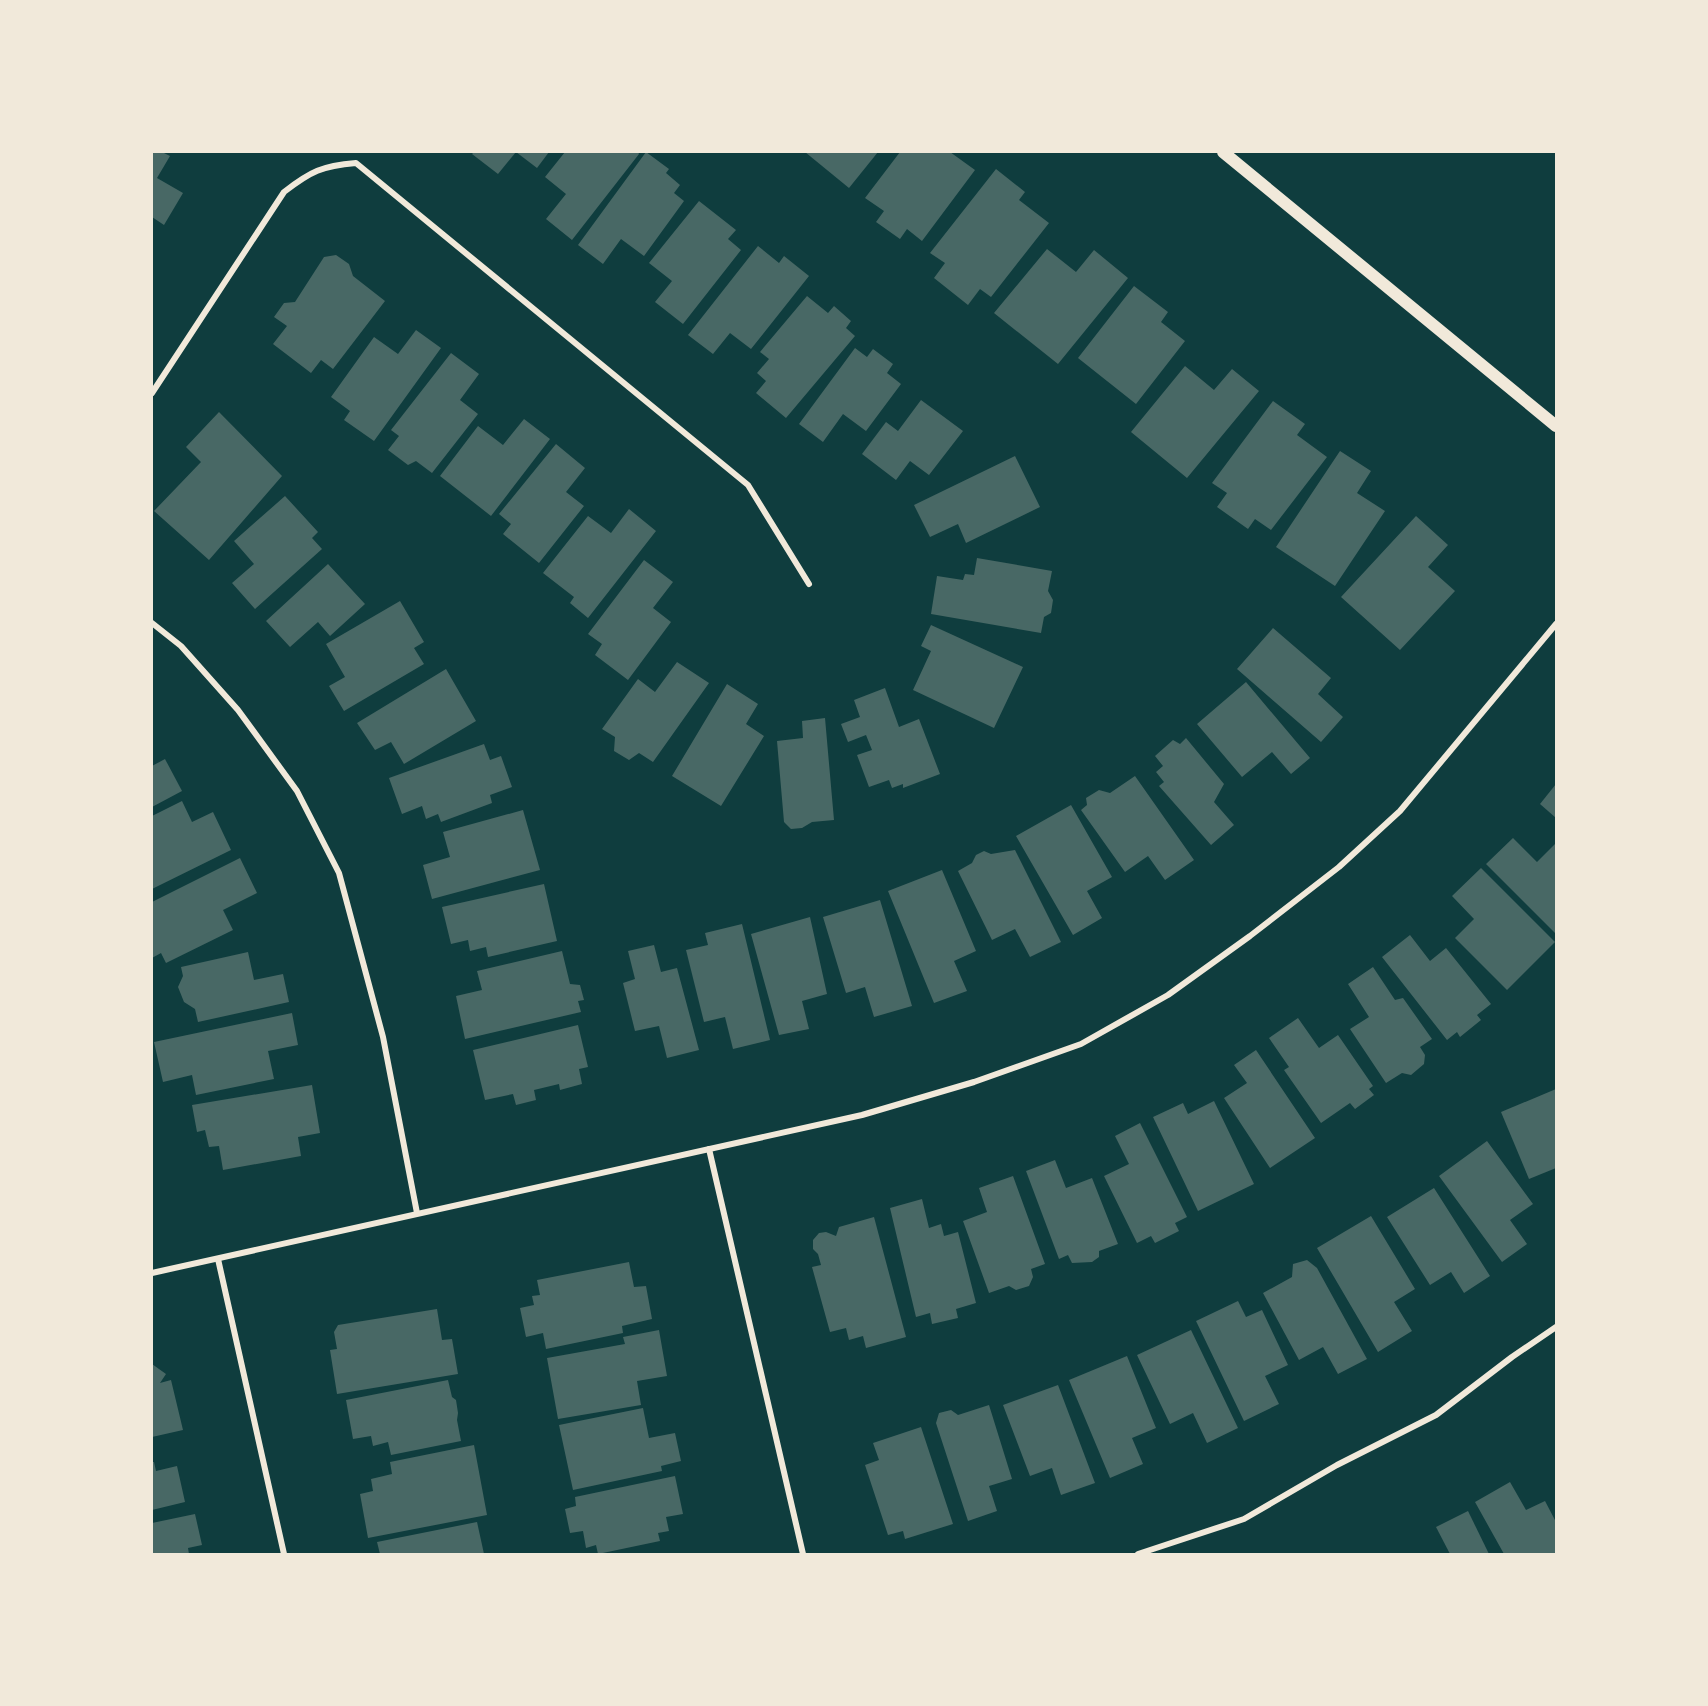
<svg xmlns="http://www.w3.org/2000/svg" width="1708" height="1706" font-family="'Archivo Narrow',sans-serif">
<rect width="100%" height="100%" fill="#0f3d3e"/>
<g fill="#486865">
<path d="M 152,152 L 162,152 L 170,156 L 157,178 L 183,193 L 164,225 L 152,217 Z"/>
<path d="M 474,152 L 516,152 L 498,174 L 472,154 Z"/>
<path d="M 516,152 L 549,152 L 537,168 Z"/>
<path d="M 565,152 L 638,152 L 639,154 L 572,240 L 546,219 L 566,194 L 545,177 Z"/>
<path d="M 646,152 L 669,169 L 666,173 L 680,185 L 674,193 L 684,201 L 644,256 L 621,239 L 603,264 L 578,245 Z"/>
<path d="M 805,152 L 878,152 L 849,188 Z"/>
<path d="M 900,152 L 950,152 L 975,170 L 922,241 L 907,229 L 900,239 L 876,222 L 884,211 L 865,198 Z"/>
<path d="M 996,169 L 1025,192 L 1019,200 L 1049,223 L 991,297 L 980,289 L 968,305 L 934,278 L 945,263 L 930,253 Z"/>
<path d="M 699,201 L 736,230 L 728,239 L 741,250 L 683,324 L 655,302 L 672,281 L 649,263 Z"/>
<path d="M 758,246 L 779,263 L 784,256 L 809,276 L 751,349 L 730,333 L 713,354 L 688,335 Z"/>
<path d="M 1047,249 L 1076,272 L 1094,250 L 1128,278 L 1058,364 L 994,313 Z"/>
<path d="M 336,255 L 349,264 L 353,276 L 385,301 L 333,369 L 321,360 L 311,373 L 273,344 L 287,326 L 274,317 L 284,303 L 295,302 L 324,257 Z"/>
<path d="M 1134,286 L 1168,312 L 1161,322 L 1185,341 L 1136,404 L 1078,358 Z"/>
<path d="M 807,296 L 828,313 L 834,306 L 851,321 L 846,328 L 855,336 L 786,418 L 756,393 L 766,381 L 757,373 L 769,359 L 760,352 Z"/>
<path d="M 416,330 L 441,348 L 374,441 L 344,420 L 350,411 L 331,397 L 374,337 L 398,354 Z"/>
<path d="M 855,348 L 867,357 L 873,349 L 893,364 L 887,373 L 901,384 L 866,431 L 843,414 L 823,442 L 799,424 Z"/>
<path d="M 451,353 L 479,374 L 460,400 L 478,414 L 432,473 L 416,461 L 408,465 L 388,450 L 399,436 L 391,430 Z"/>
<path d="M 1185,366 L 1214,390 L 1232,369 L 1259,391 L 1187,478 L 1131,432 Z"/>
<path d="M 921,400 L 963,431 L 929,475 L 910,461 L 896,480 L 862,454 L 886,422 L 898,431 Z"/>
<path d="M 1273,401 L 1305,424 L 1297,435 L 1327,457 L 1271,530 L 1255,519 L 1248,529 L 1217,507 L 1227,493 L 1212,483 Z"/>
<path d="M 219,412 L 282,476 L 209,560 L 154,511 L 201,462 L 186,447 Z"/>
<path d="M 524,419 L 550,439 L 491,516 L 440,476 L 478,426 L 503,445 Z"/>
<path d="M 556,444 L 585,468 L 566,492 L 584,506 L 539,563 L 503,534 L 511,524 L 499,514 Z"/>
<path d="M 1340,451 L 1371,471 L 1357,493 L 1385,511 L 1335,586 L 1276,547 Z"/>
<path d="M 1015,456 L 1040,507 L 966,543 L 958,524 L 930,537 L 914,505 Z"/>
<path d="M 285,496 L 318,532 L 312,538 L 322,549 L 255,609 L 232,583 L 254,564 L 234,541 Z"/>
<path d="M 629,509 L 656,531 L 588,618 L 570,603 L 574,597 L 543,573 L 588,516 L 611,533 Z"/>
<path d="M 1416,516 L 1448,545 L 1428,567 L 1455,591 L 1400,650 L 1341,597 Z"/>
<path d="M 977,558 L 1052,571 L 1048,591 L 1053,600 L 1051,613 L 1044,617 L 1041,633 L 931,614 L 937,576 L 963,580 L 965,574 L 974,575 Z"/>
<path d="M 644,560 L 673,582 L 653,608 L 671,622 L 628,680 L 595,655 L 602,644 L 588,634 Z"/>
<path d="M 328,564 L 365,604 L 330,636 L 318,622 L 290,647 L 266,621 Z"/>
<path d="M 400,601 L 424,642 L 414,648 L 424,664 L 344,711 L 329,686 L 345,677 L 326,644 Z"/>
<path d="M 931,625 L 1023,667 L 994,728 L 913,690 L 931,651 L 921,646 Z"/>
<path d="M 1273,628 L 1331,678 L 1318,694 L 1343,717 L 1321,742 L 1237,669 Z"/>
<path d="M 677,662 L 709,683 L 653,762 L 639,753 L 629,760 L 614,751 L 615,737 L 602,729 L 638,679 L 655,692 Z"/>
<path d="M 446,669 L 476,721 L 404,764 L 391,742 L 375,750 L 357,723 Z"/>
<path d="M 1246,682 L 1310,758 L 1291,774 L 1272,752 L 1242,777 L 1197,724 Z"/>
<path d="M 727,684 L 758,704 L 746,724 L 764,736 L 721,806 L 672,776 Z"/>
<path d="M 885,688 L 899,727 L 919,719 L 940,774 L 903,788 L 903,784 L 892,788 L 889,780 L 869,787 L 857,755 L 872,750 L 866,735 L 848,742 L 841,724 L 860,717 L 854,700 Z"/>
<path d="M 825,718 L 834,820 L 812,822 L 802,828 L 791,829 L 784,822 L 777,741 L 803,738 L 802,721 Z"/>
<path d="M 1186,738 L 1224,784 L 1214,802 L 1234,825 L 1211,845 L 1159,786 L 1164,782 L 1156,772 L 1163,766 L 1155,756 L 1173,740 L 1180,744 Z"/>
<path d="M 484,744 L 490,760 L 501,756 L 512,787 L 490,795 L 492,803 L 441,822 L 438,814 L 426,819 L 422,806 L 402,814 L 389,778 Z"/>
<path d="M 165,759 L 182,791 L 152,807 L 152,766 Z"/>
<path d="M 1135,776 L 1194,860 L 1165,880 L 1148,856 L 1125,872 L 1081,810 L 1087,805 L 1086,798 L 1099,790 L 1110,793 Z"/>
<path d="M 1556,784 L 1556,818 L 1540,804 Z"/>
<path d="M 182,801 L 192,822 L 213,812 L 231,850 L 152,889 L 152,816 Z"/>
<path d="M 1071,805 L 1112,877 L 1087,891 L 1102,918 L 1073,935 L 1016,836 Z"/>
<path d="M 523,810 L 540,870 L 432,899 L 423,865 L 450,857 L 443,832 Z"/>
<path d="M 1513,838 L 1537,862 L 1556,843 L 1556,931 L 1555,933 L 1486,864 Z"/>
<path d="M 1015,850 L 1061,942 L 1030,957 L 1015,929 L 992,940 L 958,871 L 972,863 L 976,855 L 984,851 L 991,854 Z"/>
<path d="M 240,858 L 257,893 L 223,910 L 233,930 L 166,963 L 161,953 L 152,958 L 152,902 Z"/>
<path d="M 1481,868 L 1555,942 L 1507,990 L 1455,938 L 1474,919 L 1452,896 Z"/>
<path d="M 942,870 L 976,951 L 954,961 L 967,991 L 934,1003 L 888,891 Z"/>
<path d="M 544,884 L 557,941 L 488,957 L 486,947 L 470,951 L 468,940 L 451,944 L 442,907 Z"/>
<path d="M 880,900 L 912,1006 L 874,1017 L 865,987 L 846,993 L 823,917 Z"/>
<path d="M 810,917 L 827,994 L 802,1001 L 809,1029 L 779,1035 L 751,934 Z"/>
<path d="M 742,924 L 770,1040 L 733,1049 L 725,1017 L 704,1022 L 686,950 L 708,945 L 705,933 Z"/>
<path d="M 1410,935 L 1430,961 L 1446,948 L 1491,1004 L 1477,1015 L 1481,1020 L 1460,1037 L 1457,1032 L 1447,1040 L 1382,957 Z"/>
<path d="M 654,945 L 661,972 L 677,968 L 699,1050 L 667,1058 L 659,1026 L 635,1031 L 623,983 L 635,979 L 628,951 Z"/>
<path d="M 562,951 L 570,984 L 580,985 L 584,1000 L 578,1001 L 581,1012 L 465,1039 L 456,996 L 482,990 L 477,971 Z"/>
<path d="M 248,952 L 254,980 L 283,974 L 289,1002 L 198,1022 L 195,1009 L 184,1002 L 178,987 L 183,976 L 181,967 Z"/>
<path d="M 1373,967 L 1395,1000 L 1403,998 L 1432,1039 L 1420,1047 L 1425,1055 L 1424,1064 L 1411,1075 L 1402,1073 L 1386,1083 L 1350,1029 L 1369,1017 L 1348,984 Z"/>
<path d="M 292,1013 L 298,1045 L 268,1051 L 274,1079 L 196,1095 L 192,1075 L 163,1082 L 154,1042 Z"/>
<path d="M 1298,1018 L 1319,1048 L 1338,1035 L 1373,1086 L 1369,1089 L 1374,1095 L 1355,1109 L 1350,1103 L 1321,1123 L 1284,1070 L 1289,1067 L 1269,1038 Z"/>
<path d="M 578,1025 L 588,1067 L 579,1069 L 582,1084 L 560,1090 L 559,1084 L 534,1090 L 536,1100 L 516,1105 L 513,1094 L 485,1100 L 473,1050 Z"/>
<path d="M 1256,1050 L 1315,1138 L 1270,1168 L 1224,1098 L 1247,1083 L 1234,1065 Z"/>
<path d="M 312,1085 L 320,1133 L 298,1137 L 301,1156 L 223,1170 L 219,1146 L 209,1147 L 205,1130 L 197,1132 L 192,1105 Z"/>
<path d="M 1556,1089 L 1556,1168 L 1529,1179 L 1501,1112 Z"/>
<path d="M 1214,1101 L 1254,1184 L 1198,1211 L 1153,1117 L 1183,1103 L 1188,1114 Z"/>
<path d="M 1140,1123 L 1187,1217 L 1175,1223 L 1179,1231 L 1155,1243 L 1151,1236 L 1137,1243 L 1104,1176 L 1129,1164 L 1115,1136 Z"/>
<path d="M 1487,1141 L 1533,1204 L 1510,1220 L 1527,1244 L 1502,1262 L 1439,1176 Z"/>
<path d="M 1055,1160 L 1066,1188 L 1092,1178 L 1118,1244 L 1099,1251 L 1099,1257 L 1092,1262 L 1072,1263 L 1068,1255 L 1059,1259 L 1026,1171 Z"/>
<path d="M 1013,1176 L 1045,1264 L 1031,1269 L 1033,1277 L 1029,1286 L 1016,1290 L 1009,1286 L 989,1293 L 963,1221 L 987,1212 L 979,1188 Z"/>
<path d="M 1434,1188 L 1490,1276 L 1464,1293 L 1451,1272 L 1430,1285 L 1387,1217 Z"/>
<path d="M 922,1199 L 929,1228 L 941,1224 L 944,1236 L 958,1232 L 976,1303 L 956,1309 L 958,1318 L 932,1324 L 930,1313 L 916,1317 L 890,1208 Z"/>
<path d="M 1371,1216 L 1415,1289 L 1394,1302 L 1412,1331 L 1378,1352 L 1317,1248 Z"/>
<path d="M 874,1217 L 906,1337 L 866,1348 L 863,1336 L 849,1340 L 846,1328 L 830,1332 L 812,1267 L 821,1265 L 818,1254 L 813,1249 L 813,1240 L 819,1233 L 826,1232 L 836,1236 L 839,1227 Z"/>
<path d="M 1307,1260 L 1317,1268 L 1367,1359 L 1338,1374 L 1323,1347 L 1299,1360 L 1263,1293 L 1292,1277 L 1293,1264 Z"/>
<path d="M 629,1262 L 634,1287 L 646,1286 L 652,1319 L 622,1326 L 623,1333 L 546,1349 L 543,1333 L 526,1337 L 520,1308 L 534,1305 L 532,1296 L 540,1295 L 537,1280 Z"/>
<path d="M 1238,1301 L 1246,1317 L 1262,1310 L 1288,1365 L 1265,1376 L 1279,1404 L 1244,1421 L 1196,1321 Z"/>
<path d="M 437,1309 L 442,1340 L 452,1339 L 458,1374 L 337,1394 L 330,1350 L 337,1349 L 334,1332 L 338,1325 Z"/>
<path d="M 659,1330 L 667,1376 L 637,1381 L 641,1405 L 558,1419 L 547,1358 L 625,1344 L 623,1337 Z"/>
<path d="M 1191,1330 L 1238,1428 L 1207,1443 L 1193,1413 L 1170,1424 L 1137,1355 Z"/>
<path d="M 1127,1356 L 1156,1428 L 1132,1438 L 1143,1464 L 1110,1478 L 1069,1380 Z"/>
<path d="M 152,1364 L 166,1374 L 160,1383 L 171,1380 L 183,1430 L 152,1437 Z"/>
<path d="M 448,1380 L 452,1397 L 456,1400 L 458,1413 L 457,1420 L 461,1441 L 391,1455 L 388,1442 L 373,1446 L 371,1436 L 353,1439 L 346,1400 Z"/>
<path d="M 1058,1385 L 1095,1483 L 1061,1495 L 1052,1468 L 1030,1476 L 1003,1405 Z"/>
<path d="M 989,1405 L 1012,1479 L 989,1486 L 997,1511 L 968,1521 L 936,1423 L 939,1413 L 951,1410 L 958,1415 Z"/>
<path d="M 643,1408 L 649,1438 L 675,1433 L 681,1461 L 661,1466 L 662,1471 L 573,1490 L 559,1425 Z"/>
<path d="M 921,1427 L 953,1524 L 905,1539 L 903,1531 L 888,1535 L 865,1465 L 879,1460 L 873,1443 Z"/>
<path d="M 474,1445 L 487,1515 L 368,1538 L 360,1494 L 373,1491 L 371,1479 L 392,1474 L 390,1462 Z"/>
<path d="M 152,1462 L 154,1462 L 156,1471 L 177,1466 L 185,1502 L 152,1510 Z"/>
<path d="M 675,1476 L 683,1514 L 666,1517 L 669,1531 L 658,1533 L 660,1541 L 598,1554 L 596,1545 L 586,1548 L 583,1531 L 570,1533 L 565,1509 L 576,1506 L 575,1497 Z"/>
<path d="M 1510,1482 L 1526,1510 L 1545,1501 L 1556,1522 L 1556,1554 L 1504,1554 L 1475,1502 Z"/>
<path d="M 1468,1511 L 1489,1554 L 1450,1554 L 1436,1527 Z"/>
<path d="M 195,1514 L 202,1545 L 188,1548 L 189,1554 L 152,1554 L 152,1523 Z"/>
<path d="M 477,1522 L 484,1554 L 380,1554 L 377,1542 Z"/>
</g>
<g fill="none" stroke-linecap="round" stroke-linejoin="round">
<g stroke="#f1e9da" stroke-width="6">
<path d="M 152,393 L 284,192 C 311,171 322,166 356,163 L 748,485 L 809,584"/>
<path d="M 152,623 L 181,646 L 238,710 L 297,791 L 339,873 L 383,1037 L 417,1213"/>
<path d="M 709,1149 L 803,1554"/>
<path d="M 218,1259 L 284,1554"/>
<path d="M 152,1273 L 862,1115 L 974,1082 L 1081,1044 L 1168,995 L 1250,936 L 1339,867 L 1400,811 L 1556,624"/>
<path d="M 1138,1554 L 1244,1519 L 1337,1465 L 1436,1415 L 1512,1357 L 1556,1327"/>
</g>
<path stroke="#f1e9da" stroke-width="12" d="M 1223,152 L 1556,426"/>
</g>
<rect width="1708" height="1706" fill="none" stroke="#f1e9da" stroke-width="306"/>
</svg>
